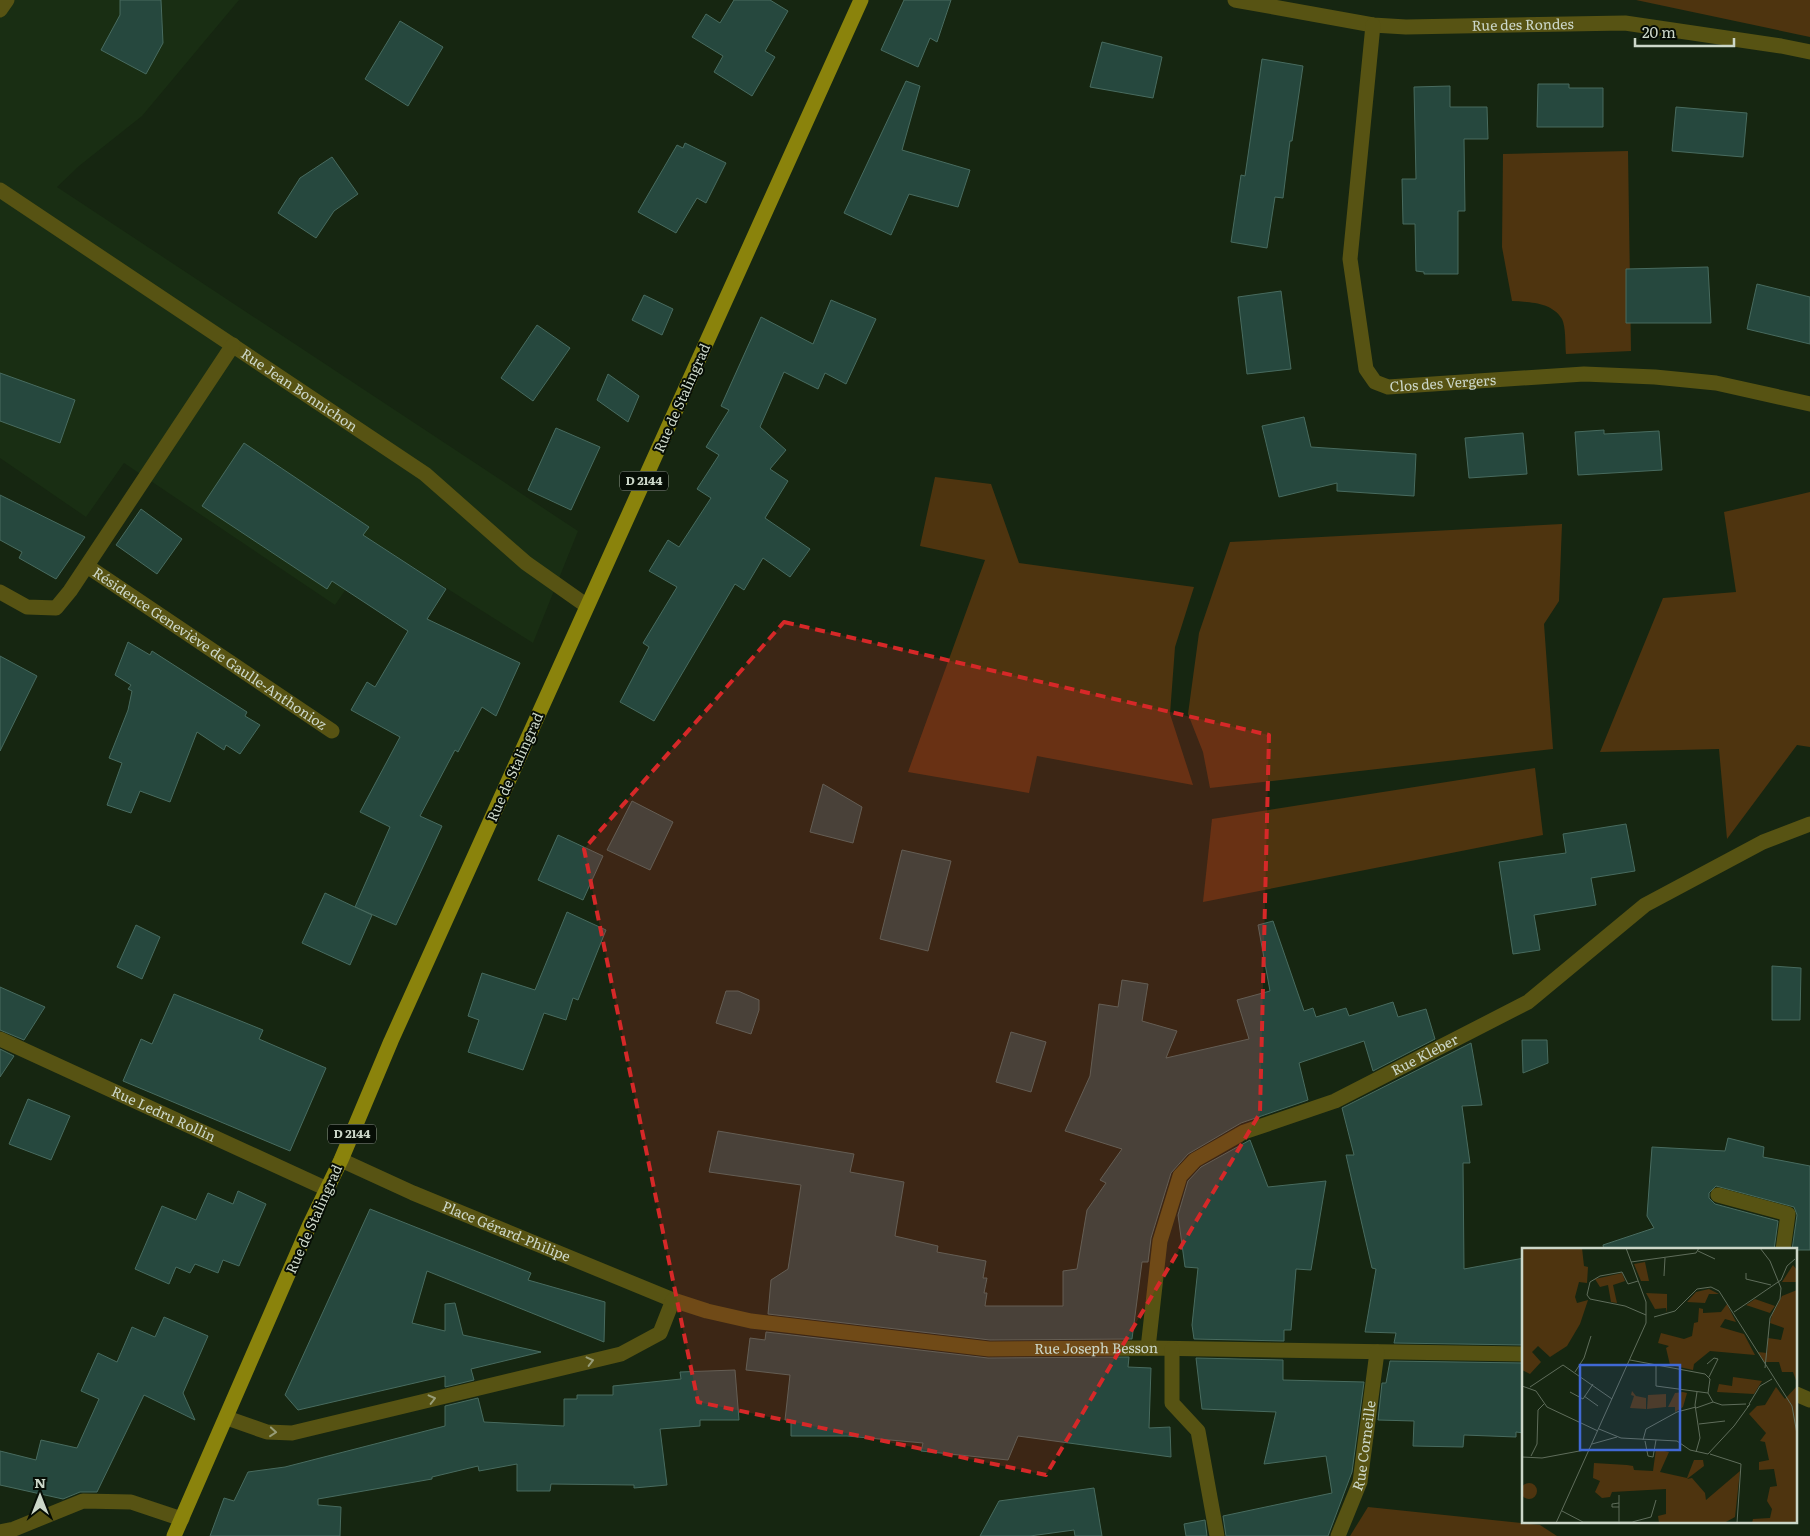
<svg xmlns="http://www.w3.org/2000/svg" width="1810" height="1536" font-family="Literata,serif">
<rect width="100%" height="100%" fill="#162611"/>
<path fill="#192e13" d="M 0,0 L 239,0 L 142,116 L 79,166 L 57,187 L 578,531 L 533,643 L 377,544 L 335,605 L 124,463 L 86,517 L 0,458 Z"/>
<g fill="#4e340f">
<path d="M 1636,0 L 1810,0 L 1810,37 Z"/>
<path d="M 1628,151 L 1631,351 L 1566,354 C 1565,344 1566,327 1562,319 C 1552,302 1529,302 1512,301 L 1502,247 L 1503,154 Z"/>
<path d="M 935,477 L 991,484 L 1019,563 L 1194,587 L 1175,647 L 1170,714 L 1193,785 L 1037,756 L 1029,793 L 908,772 L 985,560 L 920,546 Z"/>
<path d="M 1810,492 L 1810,747 L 1797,745 L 1727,839 L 1719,749 L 1600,752 L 1663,598 L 1736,592 L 1724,512 Z"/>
<path d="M 1562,524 L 1559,601 L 1544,624 L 1553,749 L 1210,788 L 1203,752 L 1188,714 L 1199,633 L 1230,542 Z"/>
<path d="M 1535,768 L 1543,835 L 1203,902 L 1212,819 Z"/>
<path d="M 1368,1507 L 1540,1525 L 1557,1536 L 1350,1536 Z"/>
</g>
<g fill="#26483e" stroke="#486b5f">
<path d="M 120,0 L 161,0 L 163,43 L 146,74 L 101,50 L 120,15 Z"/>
<path d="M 734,0 L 770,0 L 788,11 L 765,51 L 775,57 L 752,96 L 714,72 L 723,56 L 692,37 L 706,14 L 720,23 Z"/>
<path d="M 904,0 L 951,0 L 937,42 L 930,38 L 918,67 L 881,50 Z"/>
<path d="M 400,21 L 443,47 L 408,106 L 365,79 Z"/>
<path d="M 1102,42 L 1162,57 L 1153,98 L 1090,87 Z"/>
<path d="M 1262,59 L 1303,66 L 1292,141 L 1290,141 L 1283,198 L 1275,197 L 1267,248 L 1231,242 L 1241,175 L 1245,176 Z"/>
<path d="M 906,81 L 920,86 L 902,150 L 970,170 L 958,207 L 909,194 L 891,235 L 844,213 Z"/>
<path d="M 1538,84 L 1569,84 L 1569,88 L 1603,88 L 1603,127 L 1537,127 Z"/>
<path d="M 1450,86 L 1450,107 L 1487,107 L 1488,139 L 1464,139 L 1465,211 L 1458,211 L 1458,274 L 1424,274 L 1424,272 L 1416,271 L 1415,224 L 1403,224 L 1402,179 L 1416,179 L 1414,87 Z"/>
<path d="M 1676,107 L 1747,113 L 1743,157 L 1672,151 Z"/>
<path d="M 685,143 L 726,163 L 706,203 L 697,198 L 676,233 L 638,212 L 677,145 L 683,148 Z"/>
<path d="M 332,157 L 358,194 L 334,211 L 316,238 L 278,213 L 300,178 Z"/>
<path d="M 1708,267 L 1711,323 L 1626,323 L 1626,269 Z"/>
<path d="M 1757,284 L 1810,297 L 1810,344 L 1747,329 Z"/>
<path d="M 1281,291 L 1291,369 L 1247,374 L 1238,297 Z"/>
<path d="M 644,295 L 673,309 L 662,335 L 632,320 Z"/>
<path d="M 831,300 L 876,319 L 846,384 L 825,373 L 818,389 L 784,372 L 760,427 L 786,450 L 770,469 L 788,481 L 765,518 L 810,549 L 790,577 L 763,558 L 744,590 L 735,584 L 654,721 L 620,702 L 649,647 L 643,643 L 677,587 L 649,571 L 668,540 L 679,547 L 711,498 L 697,489 L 719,455 L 706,447 L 729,410 L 721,406 L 761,317 L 813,344 Z"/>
<path d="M 537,325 L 570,348 L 533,401 L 501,378 Z"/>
<path d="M 0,373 L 75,400 L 60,443 L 0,421 Z"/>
<path d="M 608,374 L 639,396 L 628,422 L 597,400 Z"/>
<path d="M 1304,417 L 1311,447 L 1416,454 L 1414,496 L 1337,491 L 1337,483 L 1279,497 L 1262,426 Z"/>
<path d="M 556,428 L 600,447 L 571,510 L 528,490 Z"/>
<path d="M 1604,430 L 1604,434 L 1659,431 L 1662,470 L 1578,475 L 1575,432 Z"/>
<path d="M 1523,433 L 1527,474 L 1469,478 L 1465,438 Z"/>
<path d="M 244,443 L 369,527 L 363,535 L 446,589 L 427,619 L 520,663 L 496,716 L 482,707 L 458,752 L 455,750 L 420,816 L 442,826 L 396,925 L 355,907 L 390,827 L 360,812 L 400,737 L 351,710 L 367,682 L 375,687 L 408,631 L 332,581 L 327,589 L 202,506 Z"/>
<path d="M 0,495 L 85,537 L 56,579 L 19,558 L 22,552 L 0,540 Z"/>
<path d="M 141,509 L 182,539 L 157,574 L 116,545 Z"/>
<path d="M 128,642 L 150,655 L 152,651 L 247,712 L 245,716 L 260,725 L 240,754 L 226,745 L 224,750 L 197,732 L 170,802 L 140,791 L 131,813 L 107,805 L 122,763 L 109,758 L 128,710 L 132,691 L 128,689 L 131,685 L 115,675 Z"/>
<path d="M 0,656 L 37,676 L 0,751 Z"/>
<path d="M 823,784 L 862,807 L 853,843 L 810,832 Z"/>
<path d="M 632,801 L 673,822 L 650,870 L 607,850 Z"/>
<path d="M 1626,824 L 1635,871 L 1591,878 L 1596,905 L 1534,915 L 1540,950 L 1513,954 L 1499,862 L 1566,853 L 1563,834 Z"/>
<path d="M 558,835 L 603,856 L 583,900 L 538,880 Z"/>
<path d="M 902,850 L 951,861 L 928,951 L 880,939 Z"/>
<path d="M 325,893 L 372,915 L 350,965 L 302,943 Z"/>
<path d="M 567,912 L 606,930 L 578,1000 L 573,998 L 566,1020 L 544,1013 L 523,1070 L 468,1052 L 479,1020 L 468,1016 L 482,973 L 535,990 Z"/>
<path d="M 1273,921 L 1304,1011 L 1313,1008 L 1316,1017 L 1346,1008 L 1349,1016 L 1393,1002 L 1398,1017 L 1426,1009 L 1435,1039 L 1373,1071 L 1364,1041 L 1299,1063 L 1308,1100 L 1241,1123 L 1188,1154 L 1171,1173 L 1151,1238 L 1148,1262 L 1142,1262 L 1132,1339 L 990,1340 L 768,1314 L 771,1280 L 788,1269 L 801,1185 L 709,1172 L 718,1131 L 854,1154 L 850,1172 L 904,1182 L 895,1236 L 938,1246 L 937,1252 L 986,1261 L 983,1278 L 987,1278 L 984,1293 L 987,1293 L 985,1306 L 1063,1306 L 1063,1271 L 1077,1269 L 1087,1210 L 1106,1183 L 1100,1180 L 1122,1149 L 1065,1131 L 1090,1076 L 1099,1004 L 1118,1007 L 1122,980 L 1148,984 L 1142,1021 L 1177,1031 L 1166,1058 L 1249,1039 L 1237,1000 L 1270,991 L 1258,925 Z"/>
<path d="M 136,925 L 160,937 L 142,979 L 117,967 Z"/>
<path d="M 1772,966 L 1801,968 L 1800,1020 L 1772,1020 Z"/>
<path d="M 0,987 L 45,1007 L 24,1040 L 0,1030 Z"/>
<path d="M 726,991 L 738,991 L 759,1000 L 759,1010 L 751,1034 L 716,1023 Z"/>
<path d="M 174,994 L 263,1030 L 259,1039 L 326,1068 L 290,1151 L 123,1081 L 141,1039 L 152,1044 Z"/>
<path d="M 1011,1032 L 1046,1042 L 1031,1092 L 996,1082 Z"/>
<path d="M 1522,1040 L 1547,1040 L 1548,1063 L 1523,1073 Z"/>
<path d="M 1471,1043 L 1482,1105 L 1462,1106 L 1470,1163 L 1463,1163 L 1464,1269 L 1524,1258 L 1524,1345 L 1394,1343 L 1396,1333 L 1365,1332 L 1376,1269 L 1372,1268 L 1346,1155 L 1354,1155 L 1342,1108 Z"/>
<path d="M 0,1049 L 14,1056 L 0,1077 Z"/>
<path d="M 28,1099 L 70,1116 L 51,1160 L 9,1144 Z"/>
<path d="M 1728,1138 L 1764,1147 L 1763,1157 L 1810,1166 L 1810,1250 L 1792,1250 L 1797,1215 L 1794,1207 L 1716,1186 L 1709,1193 L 1709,1198 L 1715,1204 L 1778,1221 L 1774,1250 L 1604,1250 L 1603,1245 L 1654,1228 L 1647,1216 L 1652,1147 L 1725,1151 Z"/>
<path d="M 1250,1140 L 1268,1187 L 1326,1181 L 1311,1270 L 1296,1269 L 1291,1330 L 1284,1330 L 1284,1341 L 1194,1339 L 1192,1325 L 1198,1268 L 1185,1267 L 1178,1215 L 1188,1181 L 1201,1167 Z"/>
<path d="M 238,1191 L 266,1204 L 239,1266 L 223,1260 L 218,1273 L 195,1264 L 190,1273 L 176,1267 L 169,1284 L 135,1269 L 162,1206 L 196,1220 L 208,1193 L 233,1204 Z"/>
<path d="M 370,1209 L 531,1273 L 528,1280 L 605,1302 L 604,1342 L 427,1271 L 412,1323 L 445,1331 L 445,1304 L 455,1303 L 463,1335 L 541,1352 L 471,1369 L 474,1380 L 445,1387 L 445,1376 L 298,1410 L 285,1395 Z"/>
<path d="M 164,1317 L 208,1336 L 183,1393 L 195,1420 L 144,1395 L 97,1492 L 80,1492 L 63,1499 L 0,1485 L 0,1451 L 36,1460 L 41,1440 L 77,1448 L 99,1399 L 81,1391 L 98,1353 L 117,1362 L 132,1327 L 155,1337 Z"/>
<path d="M 766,1332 L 988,1358 L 1129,1357 L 1128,1367 L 1151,1368 L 1149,1428 L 1170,1427 L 1171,1457 L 1018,1436 L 1008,1460 L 921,1451 L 923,1443 L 847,1436 L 791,1436 L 791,1420 L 785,1420 L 790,1375 L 746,1370 L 750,1338 L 765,1340 Z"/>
<path d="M 1196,1358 L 1283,1360 L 1283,1380 L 1364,1382 L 1352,1472 L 1328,1536 L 1226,1536 L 1223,1516 L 1332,1493 L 1326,1456 L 1264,1464 L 1276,1412 L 1202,1409 Z"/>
<path d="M 1390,1361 L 1524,1363 L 1524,1433 L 1516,1432 L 1516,1437 L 1464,1435 L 1463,1447 L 1413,1446 L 1414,1421 L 1378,1420 L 1382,1383 L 1386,1383 Z"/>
<path d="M 735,1370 L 739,1420 L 700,1420 L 700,1426 L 660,1429 L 667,1485 L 634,1488 L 634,1485 L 551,1484 L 550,1491 L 517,1491 L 517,1464 L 479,1471 L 478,1466 L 432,1477 L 432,1479 L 318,1499 L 318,1505 L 341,1507 L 340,1536 L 210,1536 L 224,1498 L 234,1501 L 248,1472 L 285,1467 L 445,1426 L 445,1406 L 478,1398 L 484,1422 L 564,1426 L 564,1399 L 577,1399 L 577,1395 L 613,1395 L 613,1386 L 681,1379 L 680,1372 Z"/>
<path d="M 1094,1488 L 1102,1536 L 1075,1536 L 1074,1530 L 1030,1536 L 980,1536 L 999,1501 Z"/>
<path d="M 1205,1520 L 1207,1536 L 1186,1536 L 1184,1524 Z"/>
</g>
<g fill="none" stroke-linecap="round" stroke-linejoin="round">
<g stroke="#575313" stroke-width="15">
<path id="s1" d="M 1235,0 L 1373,25 L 1406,27 L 1625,23 L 1781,46 L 1810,52"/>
<path d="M 0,10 L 7,0"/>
<path id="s2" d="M 1373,25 L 1350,259 L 1366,369 L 1375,382 L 1388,387 L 1584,374 L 1655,377 L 1716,383 L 1810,404"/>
<path id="s3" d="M 0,190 L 425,474 L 526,563 L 587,606"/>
<path id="s4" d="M 87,566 L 332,731"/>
<path d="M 0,592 L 27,607 L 56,608 L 70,591 L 233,345"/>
<path id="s5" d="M 0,1039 L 327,1189"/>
<path id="s6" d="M 341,1160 L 413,1193 L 673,1300 L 707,1311 L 751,1321 L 989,1349 L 1148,1348 L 1524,1354"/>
<path d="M 1718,1195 L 1788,1214 L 1783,1250"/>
<path id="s7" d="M 1148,1348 L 1160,1241 L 1180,1176 L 1195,1160 L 1244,1132 L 1335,1101 L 1528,1002 L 1645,905 L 1763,842 L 1810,824"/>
<path d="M 1172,1349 L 1172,1403 L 1198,1431 L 1217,1536"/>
<path d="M 1796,1394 L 1810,1400"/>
<path d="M 227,1418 L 267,1432 L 292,1433 L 621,1354 L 660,1333 L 673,1300"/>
<path d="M 0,1532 L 14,1529 L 83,1501 L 131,1502 L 182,1519"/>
<path id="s8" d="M 1338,1536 L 1360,1482 L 1377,1352"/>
</g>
<path stroke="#8a830c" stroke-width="15" d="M 174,1536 L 310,1224 L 341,1160 L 391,1041 L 861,0"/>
</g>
<defs><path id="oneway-chevron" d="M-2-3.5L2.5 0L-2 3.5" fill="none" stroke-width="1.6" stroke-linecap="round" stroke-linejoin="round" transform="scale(1.25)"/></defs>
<g stroke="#979c77">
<use href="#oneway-chevron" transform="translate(590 1361) rotate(-14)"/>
<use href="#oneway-chevron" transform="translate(432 1399) rotate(-14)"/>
<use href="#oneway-chevron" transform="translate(273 1432) rotate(5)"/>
</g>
<path fill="#d62828" fill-opacity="0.2" stroke="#d62828" stroke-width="4" stroke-dasharray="10 6" stroke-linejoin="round" d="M 784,622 L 1269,735 L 1260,1113 L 1046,1475 L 698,1402 L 584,849 Z"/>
<g text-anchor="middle" stroke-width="4" stroke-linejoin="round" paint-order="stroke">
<g fill="#060d05" stroke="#919a8e" stroke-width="1">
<rect x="620" y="471.5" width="48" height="19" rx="4"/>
<rect x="328" y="1124.5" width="48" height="19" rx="4"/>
</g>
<g font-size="12" font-weight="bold" fill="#ccd7c9">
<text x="644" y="485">D 2144</text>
<text x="352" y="1138">D 2144</text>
</g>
<g font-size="14" fill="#ccd7c9" stroke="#060d05">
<text dy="5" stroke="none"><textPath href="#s1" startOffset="290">Rue des Rondes</textPath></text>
<text dy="5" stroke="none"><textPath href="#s2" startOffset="431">Clos des Vergers</textPath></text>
<text dy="5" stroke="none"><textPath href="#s3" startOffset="360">Rue Jean Bonnichon</textPath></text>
<text transform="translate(682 398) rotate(-66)" y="5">Rue de Stalingrad</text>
<text dy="5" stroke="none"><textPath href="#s4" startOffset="148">Résidence Geneviève de Gaulle-Anthonioz</textPath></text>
<text transform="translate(515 767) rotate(-66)" y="5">Rue de Stalingrad</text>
<text dy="5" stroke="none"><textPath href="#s7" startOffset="451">Rue Kleber</textPath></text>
<text dy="5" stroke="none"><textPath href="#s5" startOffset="180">Rue Ledru Rollin</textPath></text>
<text transform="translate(314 1219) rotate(-66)" y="5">Rue de Stalingrad</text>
<text dy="5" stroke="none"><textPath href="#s6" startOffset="180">Place Gérard-Philipe</textPath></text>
<text dy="5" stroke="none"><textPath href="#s6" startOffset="788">Rue Joseph Besson</textPath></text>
<text dy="5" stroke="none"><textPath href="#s8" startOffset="95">Rue Corneille</textPath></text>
</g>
</g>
<g transform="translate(1522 1248)">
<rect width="275" height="275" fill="#162611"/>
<path d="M 0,0 L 60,0 L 62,18 L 66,19 L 65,35 L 57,34 L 53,49 L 55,55 L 66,52 L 58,76 L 45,98 L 28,109 L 16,98 L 10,104 L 19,114 L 8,126 L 0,122 ZM 123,14 L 127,33 L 119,33 L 112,16 ZM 271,17 L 275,22 L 275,34 L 260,34 ZM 100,25 L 103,33 L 91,37 L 95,55 L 89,54 L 86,37 L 78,39 L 73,31 ZM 187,41 L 197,46 L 187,46 L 183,55 L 165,54 L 174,44 ZM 275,42 L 275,135 L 271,124 L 260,124 L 257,114 L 242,114 L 236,104 L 245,105 L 246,90 L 259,92 L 262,80 L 248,75 L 250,67 L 260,48 ZM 124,45 L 145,46 L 145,65 L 144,60 L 133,61 ZM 233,51 L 253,58 L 248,65 L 224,57 ZM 205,56 L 214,74 L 203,71 L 198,79 L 222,86 L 233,107 L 188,103 L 172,116 L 171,122 L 148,117 L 144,100 L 147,98 L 136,95 L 139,85 L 162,91 L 170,88 L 172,75 L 176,74 L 177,60 L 181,61 L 181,65 L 199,64 ZM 211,129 L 233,132 L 240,133 L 232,146 L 195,144 L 197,136 L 210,138 ZM 275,138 L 275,275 L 230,275 L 231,271 L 248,270 L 250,261 L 245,253 L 248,239 L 255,238 L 252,221 L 237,222 L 237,214 L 247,212 L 243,194 L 238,193 L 244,185 L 227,166 L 235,158 L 243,157 L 254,139 L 263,151 ZM 110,143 L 114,148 L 124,150 L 124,161 L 108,160 L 112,148 L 109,147 ZM 161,144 L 165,145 L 161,159 L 153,164 L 153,159 L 146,159 L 153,145 ZM 144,146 L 144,159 L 125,161 L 126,147 ZM 134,201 L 147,204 L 138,224 L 165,230 L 172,212 L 181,212 L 182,218 L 165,231 L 170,230 L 183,245 L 184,252 L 218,223 L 213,269 L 202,275 L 137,275 L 136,268 L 144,266 L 144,241 L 90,244 L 88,249 L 80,250 L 73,244 L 78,233 L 71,230 L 72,215 L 105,217 L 111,218 L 112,222 L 131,223 ZM-1 243a8 8 0 1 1 16 0a8 8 0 1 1-16 0Z" fill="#4e340f"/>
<path fill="none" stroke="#5f6d5b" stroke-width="1" d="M 238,0 L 248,13 L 259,40 L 258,51 L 248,70 L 243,120M 176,3 L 193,11M 109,14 L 174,5 L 177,0M 224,25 L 224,31 L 249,37M 142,28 L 143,10M 116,33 L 106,36 L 100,24 L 78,28 L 68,34 L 65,47 L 68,51 L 103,58 L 124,67M 212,64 L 259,32 L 265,18 L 273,11M 132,69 L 153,63 L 175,41 L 189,39 L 197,43 L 270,158 L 275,186M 108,112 L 183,126 L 188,131 L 186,145 L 191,154 L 200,157 L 224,156M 185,116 L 192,110 L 196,111 L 187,129M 134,118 L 134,138 L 186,145M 53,124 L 62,110 L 69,88M 0,138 L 14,143 L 25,159 L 76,183M 8,139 L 41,117 L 90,151M 48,144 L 61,151 L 71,136M 62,148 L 76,158M 227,156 L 238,138 L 250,131M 174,160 L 191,154M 177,176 L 203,173M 77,181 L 99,190 L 155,193 L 168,202 L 186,206 L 212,178 L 228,156 L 225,159M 121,192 L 124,181 L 155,164 L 174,159M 123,193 L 126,208 L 131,209 L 134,192M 70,196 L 95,189M 174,204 L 178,190 L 173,157 L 175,144M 188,206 L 219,216 L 215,275M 9,208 L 15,196 L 16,162 L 22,156M 0,209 L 20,210 L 68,201M 97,247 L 97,274M 97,255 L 90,256 L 90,259 L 97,259M 40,263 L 61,274 L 110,274 L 129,269 L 134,252M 34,275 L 124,75 L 124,54 L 104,0"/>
<path fill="#4069d5" fill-opacity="0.15" stroke="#4069d5" stroke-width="2.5" d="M 58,117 L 158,117 L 158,202 L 58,202 Z"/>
<rect width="275" height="275" fill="none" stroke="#ccd7c9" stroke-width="2.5"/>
</g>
<g transform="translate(40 1496)" stroke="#060d05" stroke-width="4" paint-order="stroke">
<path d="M0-4L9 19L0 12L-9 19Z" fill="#ccd7c9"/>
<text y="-8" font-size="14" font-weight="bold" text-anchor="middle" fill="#ccd7c9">N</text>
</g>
<path d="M1635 38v8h99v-8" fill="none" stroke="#ccd7c9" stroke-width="2.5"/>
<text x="1642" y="38" font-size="15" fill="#ccd7c9" stroke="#060d05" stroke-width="4" paint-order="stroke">20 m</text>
</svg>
